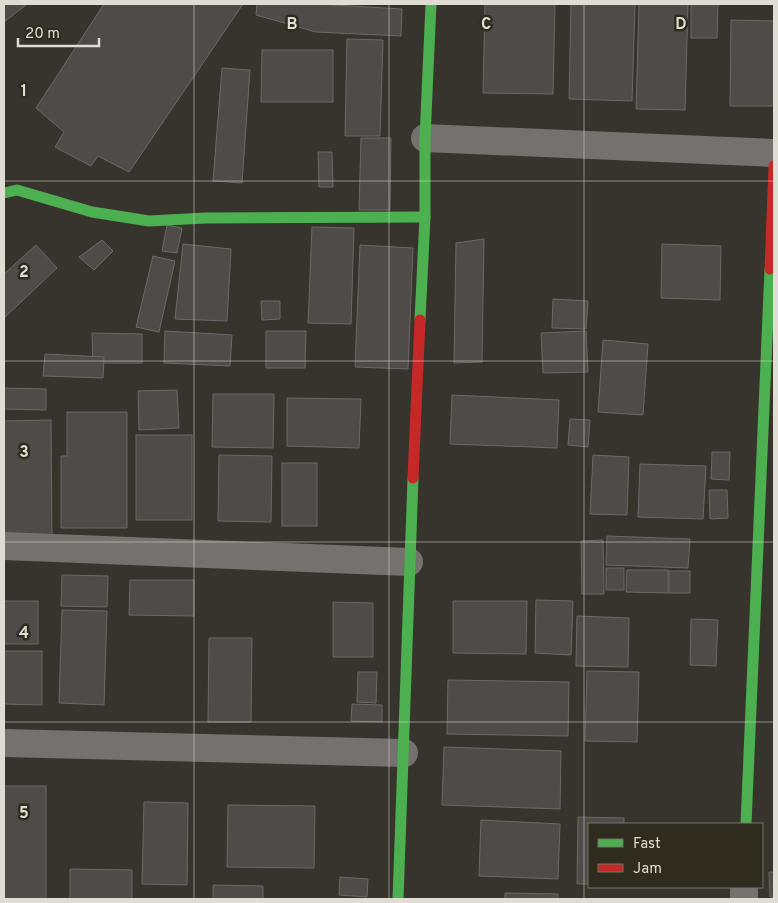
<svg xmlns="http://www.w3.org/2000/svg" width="778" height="903" font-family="Overpass,sans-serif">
<rect width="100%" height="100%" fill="#36342d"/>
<g fill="#4f4b49" stroke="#6c6968">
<path d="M 4,4 L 27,4 L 4,22 Z"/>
<path d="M 104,4 L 243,4 L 129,172 L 98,156 L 91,166 L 55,147 L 64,132 L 36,108 Z"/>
<path d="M 257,4 L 317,4 L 402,9 L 401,36 L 316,32 L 256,15 Z"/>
<path d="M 485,4 L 555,4 L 553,94 L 483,93 Z"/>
<path d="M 571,4 L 635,4 L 632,101 L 569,99 Z"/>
<path d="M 639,4 L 688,4 L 685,110 L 636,109 Z"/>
<path d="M 691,4 L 718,4 L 717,38 L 691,38 Z"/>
<path d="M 731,20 L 774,21 L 774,106 L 730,106 Z"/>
<path d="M 347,39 L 383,40 L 380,136 L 345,136 Z"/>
<path d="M 262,50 L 333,50 L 333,102 L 261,102 Z"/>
<path d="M 222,68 L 250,70 L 242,183 L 213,181 Z"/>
<path d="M 361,138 L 391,138 L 390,210 L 359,210 Z"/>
<path d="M 318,152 L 332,152 L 333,187 L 319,187 Z"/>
<path d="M 167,225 L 182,228 L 177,253 L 162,251 Z"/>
<path d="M 312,227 L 354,228 L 351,324 L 308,323 Z"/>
<path d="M 484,239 L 482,362 L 454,363 L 456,243 Z"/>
<path d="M 102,240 L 113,251 L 94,270 L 79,257 Z"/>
<path d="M 183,244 L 231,249 L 227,321 L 175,319 Z"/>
<path d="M 662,244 L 721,246 L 720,300 L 661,298 Z"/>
<path d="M 36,245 L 57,268 L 4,318 L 4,274 Z"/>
<path d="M 360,245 L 413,248 L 408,369 L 355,367 Z"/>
<path d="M 153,256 L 175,261 L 159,332 L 136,327 Z"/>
<path d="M 553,299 L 588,301 L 586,329 L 552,328 Z"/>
<path d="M 261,301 L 280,301 L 280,319 L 262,320 Z"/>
<path d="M 165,331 L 232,335 L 230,366 L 164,363 Z"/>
<path d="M 266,331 L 306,331 L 305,368 L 266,368 Z"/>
<path d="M 586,331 L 588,372 L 543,373 L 541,333 Z"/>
<path d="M 92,333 L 142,334 L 142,363 L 93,363 Z"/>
<path d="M 603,340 L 648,344 L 643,415 L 598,412 Z"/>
<path d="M 45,354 L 104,357 L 103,378 L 43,376 Z"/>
<path d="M 4,388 L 46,389 L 46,410 L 4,409 Z"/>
<path d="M 177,390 L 179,428 L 139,430 L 138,391 Z"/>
<path d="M 213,394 L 274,394 L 273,448 L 212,447 Z"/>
<path d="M 452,395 L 559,400 L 557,448 L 450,444 Z"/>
<path d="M 287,398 L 361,399 L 359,448 L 287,446 Z"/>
<path d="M 67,412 L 127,412 L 127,528 L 61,528 L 61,456 L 67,456 Z"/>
<path d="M 570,419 L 590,420 L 588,447 L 568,445 Z"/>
<path d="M 51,420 L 52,541 L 4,541 L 4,421 Z"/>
<rect x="136" y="435" width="56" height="85"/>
<path d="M 712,452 L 730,452 L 729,480 L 711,479 Z"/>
<path d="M 219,455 L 272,456 L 271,522 L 218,521 Z"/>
<path d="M 593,455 L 629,457 L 627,515 L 590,514 Z"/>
<rect x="282" y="463" width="35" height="63"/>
<path d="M 640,464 L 706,466 L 703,519 L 638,517 Z"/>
<path d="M 709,490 L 727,490 L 728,518 L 710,519 Z"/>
<path d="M 607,536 L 690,539 L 688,568 L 606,565 Z"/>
<path d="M 603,540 L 604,594 L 582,594 L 581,541 Z"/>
<rect x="606" y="568" width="18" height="22"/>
<path d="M 627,570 L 668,570 L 668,593 L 626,592 Z"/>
<rect x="669" y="571" width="21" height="22"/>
<path d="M 62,575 L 108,576 L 107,607 L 61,606 Z"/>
<path d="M 130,580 L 194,580 L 194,616 L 129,615 Z"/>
<path d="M 536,600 L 573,601 L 571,655 L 535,653 Z"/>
<rect x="4" y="601" width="34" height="43"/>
<path d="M 453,601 L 527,601 L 526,654 L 453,653 Z"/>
<path d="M 333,602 L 373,603 L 373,657 L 333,657 Z"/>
<path d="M 62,610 L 107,611 L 104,705 L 59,703 Z"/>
<path d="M 577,616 L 629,618 L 628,667 L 576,666 Z"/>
<path d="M 691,619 L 718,620 L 716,666 L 690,665 Z"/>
<path d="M 209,638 L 252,638 L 251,722 L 208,722 Z"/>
<path d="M 4,651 L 42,651 L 42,705 L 4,704 Z"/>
<path d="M 587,671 L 639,672 L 637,742 L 585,741 Z"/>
<path d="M 358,672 L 377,672 L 376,703 L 357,702 Z"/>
<path d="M 448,680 L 569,682 L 568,736 L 447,734 Z"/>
<path d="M 352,704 L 382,705 L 382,722 L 351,721 Z"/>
<path d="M 444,747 L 561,751 L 560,809 L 442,805 Z"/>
<rect x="4" y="786" width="42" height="113"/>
<path d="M 144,802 L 188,803 L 187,885 L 142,884 Z"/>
<path d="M 228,805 L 315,806 L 314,868 L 227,867 Z"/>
<path d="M 578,817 L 624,818 L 624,824 L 589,824 L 589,884 L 577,884 Z"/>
<path d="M 481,820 L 560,824 L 558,879 L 479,876 Z"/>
<path d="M 70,869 L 132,870 L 132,899 L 70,899 Z"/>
<path d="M 769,872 L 774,872 L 774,897 L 770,897 Z"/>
<path d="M 340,877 L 368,879 L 367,897 L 339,895 Z"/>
<path d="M 213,885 L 263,886 L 263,899 L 213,899 Z"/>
<path d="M 505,893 L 558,894 L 558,899 L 505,899 Z"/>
</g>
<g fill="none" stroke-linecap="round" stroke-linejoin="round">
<g stroke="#74716f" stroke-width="28">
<path d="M 425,138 L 774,153"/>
<path d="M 4,546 L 409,562"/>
<path d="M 4,743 L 404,753"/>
<path d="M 744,899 L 744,887"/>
</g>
<g stroke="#4caf50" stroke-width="11">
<path d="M 4,193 L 17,190 L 92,212 L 149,221 L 205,218 L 425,217"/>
<path d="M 420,320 L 425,217 L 425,138 L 431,4"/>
<path d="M 746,824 L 770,269"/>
<path d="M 398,899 L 413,478"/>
</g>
<g stroke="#c62828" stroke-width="11">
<path d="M 770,269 L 774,166"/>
<path d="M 413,478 L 420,320"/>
</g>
</g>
<path fill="none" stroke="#dfdcd4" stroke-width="1" stroke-opacity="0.55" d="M 194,4 L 194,899M 389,4 L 389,899M 584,4 L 584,899M 4,181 L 774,181M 4,361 L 774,361M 4,542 L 774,542M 4,722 L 774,722"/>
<g font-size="16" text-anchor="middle" font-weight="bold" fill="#dfdcd4" stroke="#302b1f" stroke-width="5" stroke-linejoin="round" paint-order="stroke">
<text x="292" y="29">B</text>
<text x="486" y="29">C</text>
<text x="681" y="29">D</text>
<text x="24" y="96">1</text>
<text x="24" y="277">2</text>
<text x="24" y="457">3</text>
<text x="24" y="638">4</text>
<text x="24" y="818">5</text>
</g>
<rect width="778" height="903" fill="none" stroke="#dfdcd4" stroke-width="10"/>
<rect x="588" y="823" width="175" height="65" fill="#302b1f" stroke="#767267"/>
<rect x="598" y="839" width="25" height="8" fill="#4caf50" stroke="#767267"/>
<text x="633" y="848" font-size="15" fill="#dfdcd4">Fast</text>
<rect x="598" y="864" width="25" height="8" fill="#c62828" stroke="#767267"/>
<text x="633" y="873" font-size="15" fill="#dfdcd4">Jam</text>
<path d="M18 38v8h81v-8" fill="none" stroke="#dfdcd4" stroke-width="2.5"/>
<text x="25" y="38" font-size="15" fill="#dfdcd4" stroke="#302b1f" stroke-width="4" paint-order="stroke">20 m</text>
</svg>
